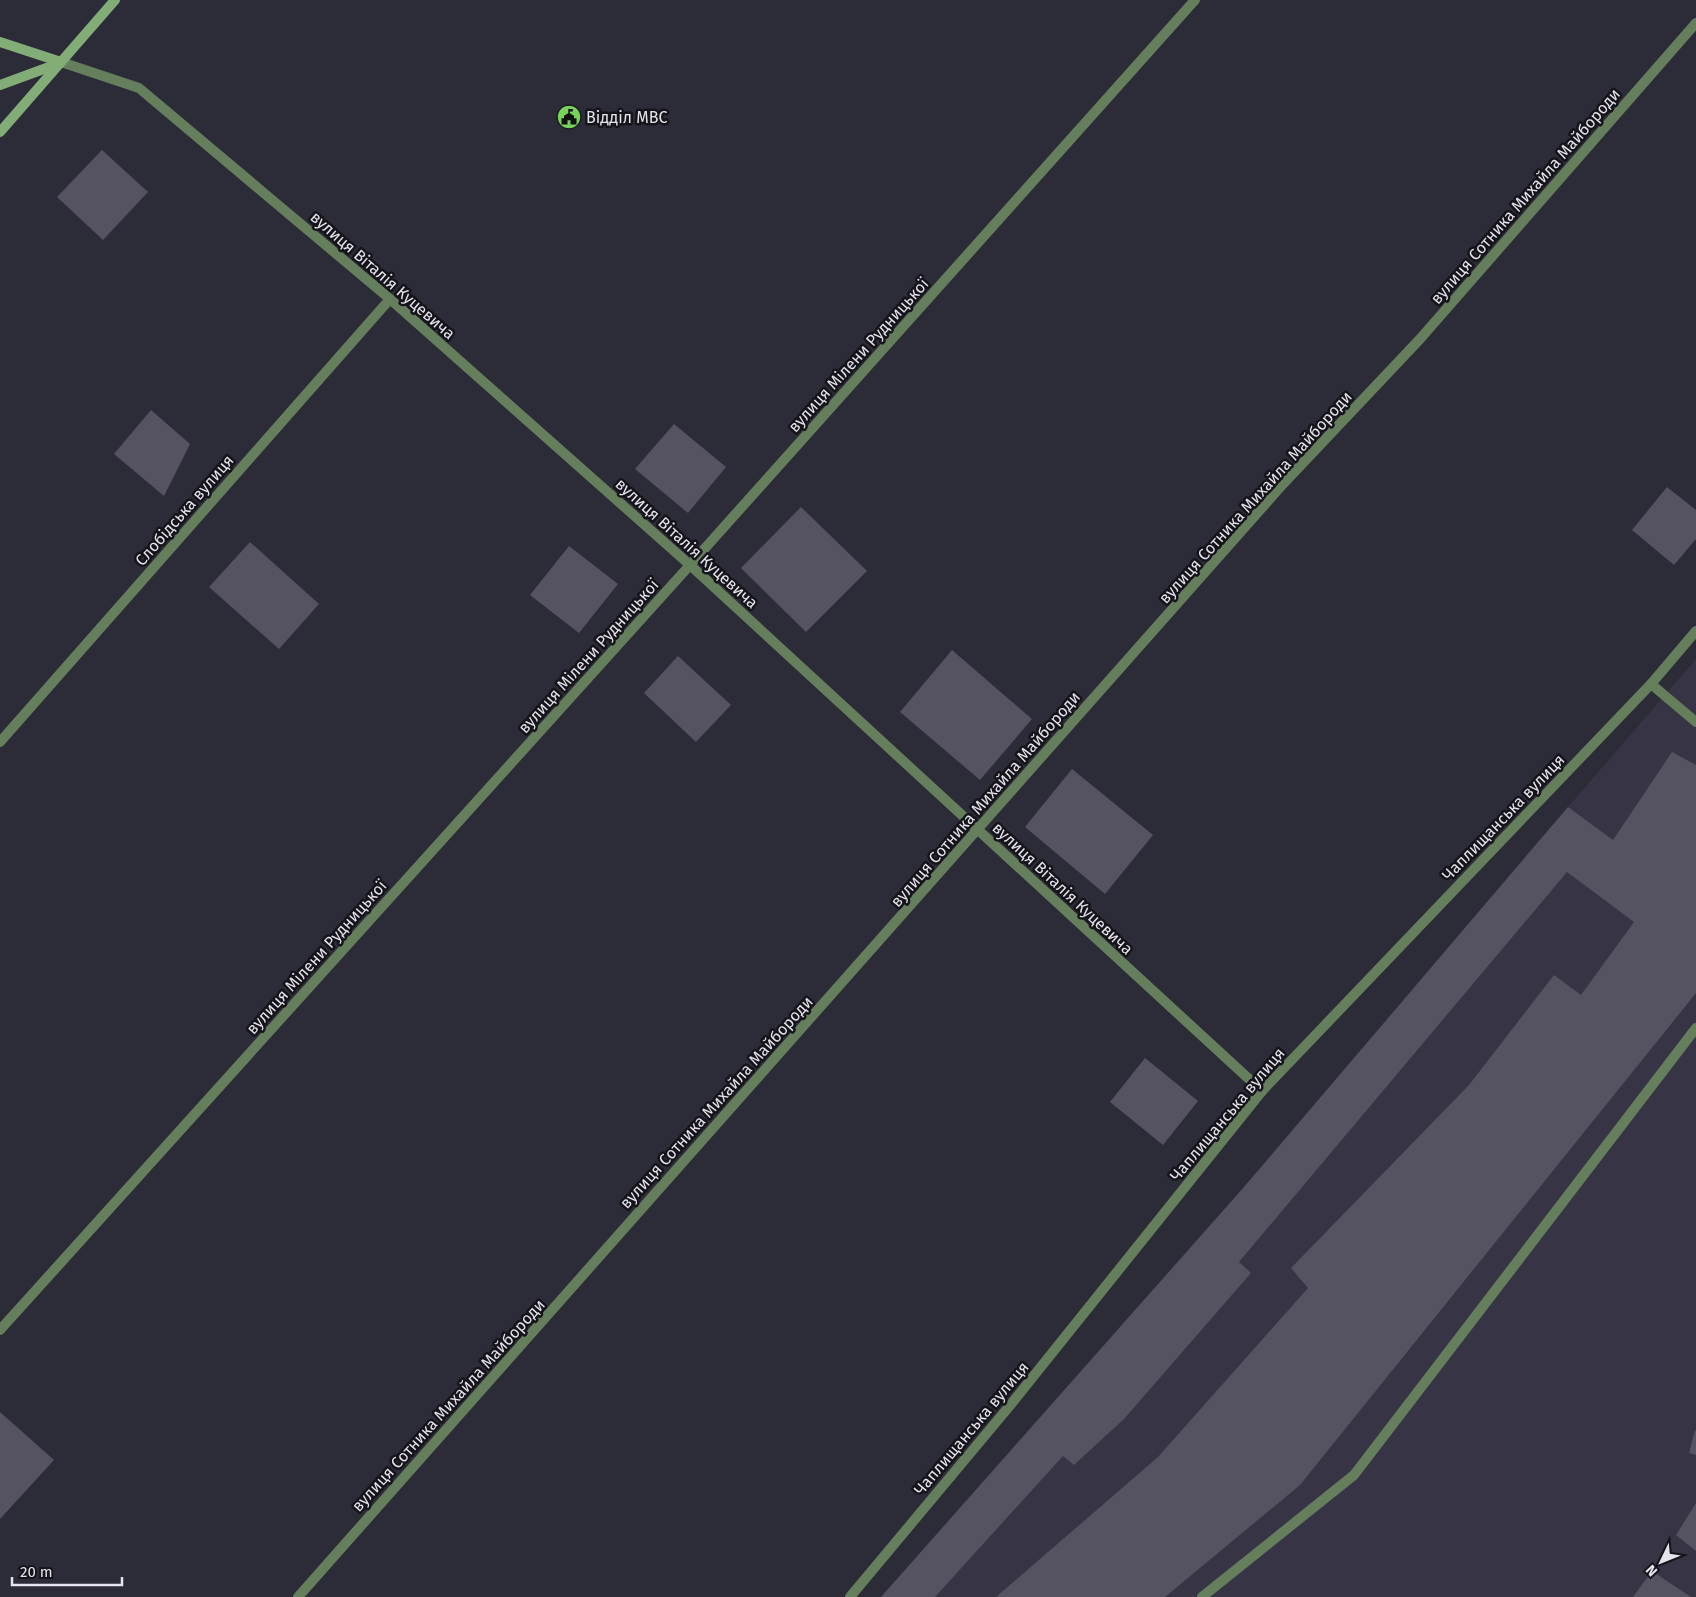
<svg xmlns="http://www.w3.org/2000/svg" width="1696" height="1597" font-family="'Fira Sans',sans-serif">
<rect width="100%" height="100%" fill="#2c2b38"/>
<path fill="#363445" d="M 1696,659 L 1696,1597 L 881,1597 L 1244,1187 L 1568,807 Z"/>
<g fill="#555362">
<path d="M 102,150 L 148,192 L 103,240 L 57,197 Z"/>
<path d="M 151,410 L 190,444 L 164,496 L 114,454 Z"/>
<path d="M 674,424 L 726,467 L 688,513 L 635,469 Z"/>
<path d="M 1667,487 L 1696,510 L 1696,539 L 1674,565 L 1632,530 Z"/>
<path d="M 801,507 L 867,571 L 806,632 L 741,568 Z"/>
<path d="M 250,542 L 319,604 L 279,649 L 209,587 Z"/>
<path d="M 569,546 L 618,584 L 579,633 L 530,595 Z"/>
<path d="M 952,650 L 1032,719 L 980,780 L 900,712 Z"/>
<path d="M 678,656 L 731,705 L 696,742 L 644,693 Z"/>
<path d="M 1672,752 L 1696,765 L 1696,993 L 1300,1485 L 1165,1597 L 996,1597 L 1158,1457 L 1308,1288 L 1291,1268 L 1469,1085 L 1554,975 L 1581,995 L 1634,922 L 1567,872 L 1239,1262 L 1251,1273 L 1124,1419 L 1074,1465 L 1063,1456 L 935,1597 L 881,1597 L 1244,1187 L 1568,807 L 1613,840 Z"/>
<path d="M 1072,769 L 1153,835 L 1105,894 L 1025,827 Z"/>
<path d="M 1145,1058 L 1198,1101 L 1163,1145 L 1110,1102 Z"/>
<path d="M 0,1412 L 54,1460 L 0,1519 Z"/>
<path d="M 1695,1430 L 1696,1431 L 1696,1455 L 1689,1453 Z"/>
<path d="M 1696,1503 L 1696,1551 L 1676,1535 Z"/>
<path d="M 1652,1571 L 1691,1597 L 1633,1597 Z"/>
</g>
<g fill="none" stroke-linecap="round" stroke-linejoin="round">
<g stroke="#657f5d" stroke-width="10">
<path d="M 1651,684 L 1696,722"/>
<path d="M 1202,1597 L 1354,1475 L 1696,1028"/>
</g>
<g stroke="#657f5d" stroke-width="10">
<path d="M 61,62 L 139,88 L 390,299 L 690,565 L 1262,1091"/>
<path d="M 0,742 L 390,299"/>
<path d="M 0,1330 L 690,565 L 1195,0"/>
<path d="M 298,1597 L 1283,484 L 1420,339 L 1696,23"/>
<path d="M 850,1597 L 1012,1403 L 1262,1091 L 1651,684 L 1696,631"/>
</g>
<g stroke="#83ad77" stroke-width="10">
<path d="M 0,42 L 61,62"/>
<path d="M 0,85 L 60,63"/>
<path d="M 0,132 L 115,0"/>
</g>
</g>
<defs>
<g id="civic-disc" transform="scale(1.25)"><circle r="9.5" fill="#76d25a" stroke="#15141a"/><path d="M-.6-6.5H3V-4.5H.6V-3L4-1V1h2V6H-6V1h2V-1L-.6-3ZM-1.2 2.5V6h2.4V2.5Z" fill="#111"/></g>
</defs>
<g fill-rule="evenodd">
<use href="#civic-disc" x="569" y="117"/>
</g>
<g text-anchor="middle" stroke-width="5" stroke-linejoin="round" paint-order="stroke">
<g font-size="16" fill="#e5e4ed" stroke="#15141a" text-anchor="start">
<text x="586" y="123">Відділ МВС</text>
</g>
<g font-size="16" fill="#e5e4ed" stroke="#15141a">
<text transform="translate(1525 196) rotate(-49)" y="6">вулиця Сотника Михайла Майбороди</text>
<text transform="translate(383 275) rotate(41)" y="6">вулиця Віталія Куцевича</text>
<text transform="translate(858 355) rotate(-48)" y="6">вулиця Мілени Рудницької</text>
<text transform="translate(1255 497) rotate(-48)" y="6">вулиця Сотника Михайла Майбороди</text>
<text transform="translate(184 510) rotate(-49)" y="6">Слобідська вулиця</text>
<text transform="translate(687 543) rotate(42)" y="6">вулиця Віталія Куцевича</text>
<text transform="translate(588 656) rotate(-48)" y="6">вулиця Мілени Рудницької</text>
<text transform="translate(985 799) rotate(-49)" y="6">вулиця Сотника Михайла Майбороди</text>
<text transform="translate(1503 817) rotate(-46)" y="6">Чаплищанська вулиця</text>
<text transform="translate(1063 888) rotate(43)" y="6">вулиця Віталія Куцевича</text>
<text transform="translate(316 957) rotate(-48)" y="6">вулиця Мілени Рудницької</text>
<text transform="translate(716 1102) rotate(-48)" y="6">вулиця Сотника Михайла Майбороди</text>
<text transform="translate(1227 1114) rotate(-50)" y="6">Чаплищанська вулиця</text>
<text transform="translate(448 1405) rotate(-48)" y="6">вулиця Сотника Михайла Майбороди</text>
<text transform="translate(971 1428) rotate(-50)" y="6">Чаплищанська вулиця</text>
</g>
</g>
<g transform="translate(1661 1562) rotate(227)" stroke="#15141a" stroke-width="4" paint-order="stroke">
<path d="M0-4L9 19L0 12L-9 19Z" fill="#e5e4ed"/>
<text y="-8" font-size="14" font-weight="bold" text-anchor="middle" fill="#e5e4ed">N</text>
</g>
<path d="M12 1577v8h110v-8" fill="none" stroke="#e5e4ed" stroke-width="2.5"/>
<text x="20" y="1577" font-size="15" fill="#e5e4ed" stroke="#15141a" stroke-width="4" paint-order="stroke">20 m</text>
</svg>
